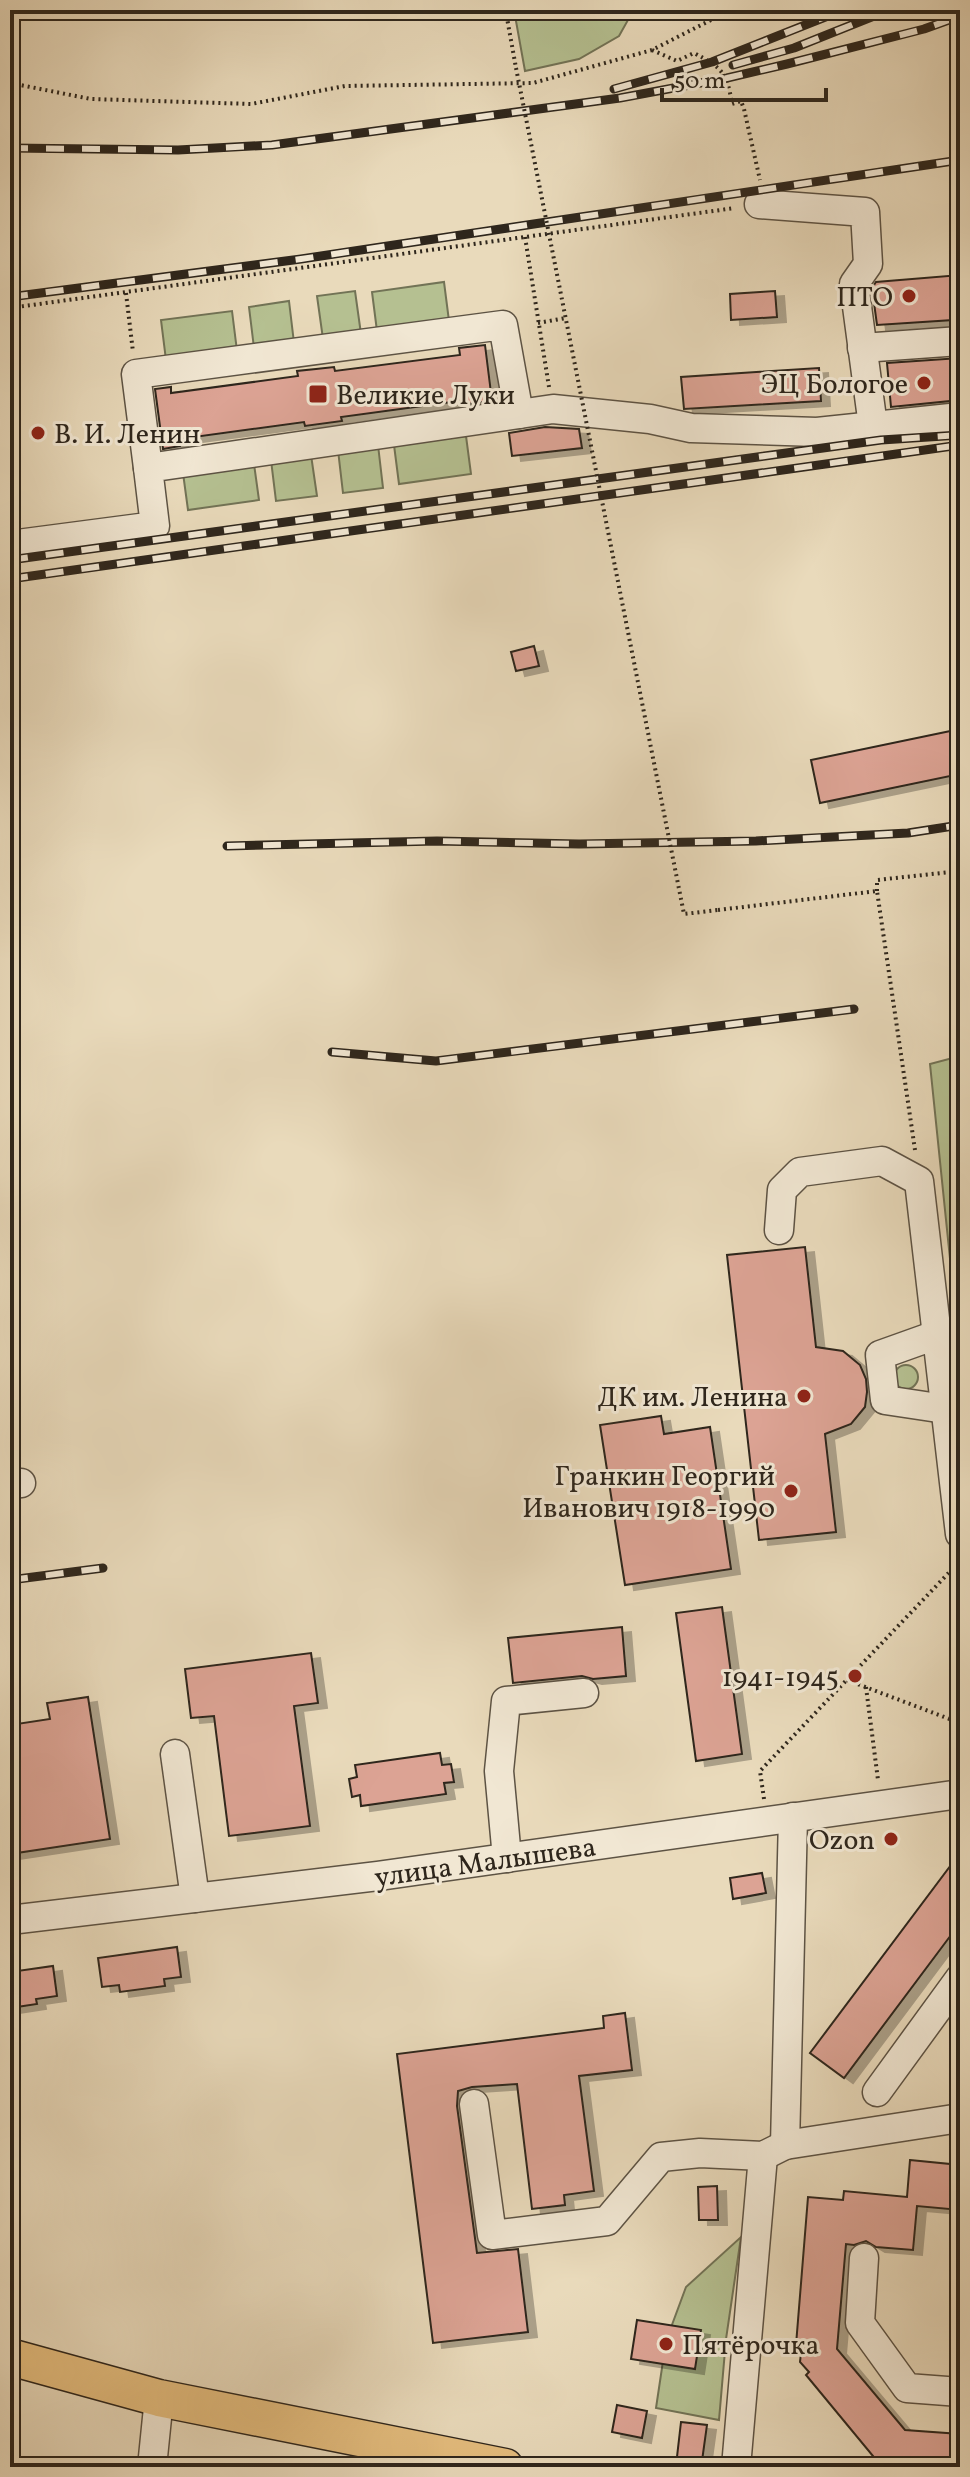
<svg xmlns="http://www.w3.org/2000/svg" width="970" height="2477" font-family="Vollkorn,serif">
<defs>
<filter id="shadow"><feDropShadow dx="9" dy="5" stdDeviation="0" flood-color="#0004"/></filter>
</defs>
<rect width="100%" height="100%" fill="#e9dabb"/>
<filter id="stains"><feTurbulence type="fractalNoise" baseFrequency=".0025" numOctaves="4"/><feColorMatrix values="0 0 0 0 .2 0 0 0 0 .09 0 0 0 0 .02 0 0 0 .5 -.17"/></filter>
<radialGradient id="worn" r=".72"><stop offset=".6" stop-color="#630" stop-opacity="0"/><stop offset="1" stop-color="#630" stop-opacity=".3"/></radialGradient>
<g fill="#b5c091" stroke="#727356" stroke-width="2">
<path d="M 514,10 L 625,10 L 628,20 L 619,36 L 579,59 L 525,71 Z"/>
<path d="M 444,282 L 449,321 L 377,331 L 372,292 Z"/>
<path d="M 355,291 L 361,334 L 323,339 L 317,296 Z"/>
<path d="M 289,301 L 294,343 L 254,348 L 249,307 Z"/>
<path d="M 232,311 L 237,351 L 166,360 L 161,320 Z"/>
<path d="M 466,436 L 471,474 L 399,484 L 394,445 Z"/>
<path d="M 378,445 L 383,488 L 343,493 L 338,450 Z"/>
<path d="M 311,455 L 317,496 L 276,501 L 271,460 Z"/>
<path d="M 254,464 L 259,500 L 188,510 L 183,473 Z"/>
<path d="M 960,1056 L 960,1356 L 930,1064 Z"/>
<circle cx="906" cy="1377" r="12"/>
<path d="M 741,2237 L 726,2339 L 719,2420 L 656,2408 L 666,2341 L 686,2287 Z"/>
</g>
<g fill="#dca394" stroke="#2e261c" stroke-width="2" filter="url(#shadow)">
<path d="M 960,275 L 960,307 L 952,309 L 953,320 L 877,325 L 872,288 L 876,282 Z"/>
<path d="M 775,291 L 777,317 L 731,320 L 730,294 Z"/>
<path d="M 485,345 L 492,401 L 467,404 L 467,400 L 341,417 L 342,421 L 305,426 L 304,422 L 179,439 L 180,446 L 163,449 L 155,389 L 171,387 L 171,393 L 298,376 L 297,371 L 316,369 L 334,367 L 335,371 L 460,355 L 459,348 Z"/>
<path d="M 960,358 L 960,400 L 891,407 L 887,363 Z"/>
<path d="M 819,368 L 821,401 L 684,409 L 681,377 Z"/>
<path d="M 545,427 L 579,429 L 582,448 L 512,456 L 509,433 Z"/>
<path d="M 534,646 L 539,666 L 516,671 L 511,652 Z"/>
<path d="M 960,729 L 960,774 L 820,803 L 811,760 Z"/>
<path d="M 805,1247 L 816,1347 L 843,1351 L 860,1365 L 866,1379 L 867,1392 L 865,1407 L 851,1424 L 825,1434 L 836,1532 L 759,1540 L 727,1255 Z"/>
<path d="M 661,1416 L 664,1434 L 710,1427 L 731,1569 L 625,1585 L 600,1425 Z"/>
<path d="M 722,1607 L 742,1754 L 696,1761 L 676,1613 Z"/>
<path d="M 622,1627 L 626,1676 L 593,1679 L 582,1676 L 513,1683 L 508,1638 Z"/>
<path d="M 311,1653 L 318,1703 L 294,1706 L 310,1826 L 229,1836 L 214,1716 L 191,1718 L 185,1669 Z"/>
<path d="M 88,1697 L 110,1839 L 10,1854 L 10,1725 L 50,1719 L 47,1703 Z"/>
<path d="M 440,1753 L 442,1765 L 451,1764 L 454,1782 L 444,1783 L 446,1794 L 361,1806 L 360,1795 L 352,1797 L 349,1779 L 357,1777 L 355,1765 Z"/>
<path d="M 960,1853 L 960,1923 L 844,2078 L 810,2053 Z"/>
<path d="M 762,1873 L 766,1893 L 733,1899 L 730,1878 Z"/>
<path d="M 177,1947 L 181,1977 L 164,1979 L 165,1986 L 120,1992 L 119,1985 L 102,1987 L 98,1958 Z"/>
<path d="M 53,1966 L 57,1996 L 36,1999 L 37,2004 L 10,2008 L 10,1972 Z"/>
<path d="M 625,2013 L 632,2070 L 579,2076 L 594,2191 L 564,2195 L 565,2205 L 532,2209 L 517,2084 L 472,2087 L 458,2091 L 457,2106 L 477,2253 L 518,2249 L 528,2332 L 433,2343 L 397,2054 L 604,2028 L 603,2016 Z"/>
<path d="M 910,2160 L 960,2165 L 960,2210 L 917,2206 L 913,2250 L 876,2247 L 866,2241 L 854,2245 L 846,2244 L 837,2349 L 905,2430 L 960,2434 L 960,2467 L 882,2467 L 806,2375 L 809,2372 L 800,2362 L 802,2345 L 796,2345 L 808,2197 L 843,2200 L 844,2191 L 907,2197 Z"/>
<path d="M 717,2186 L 718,2220 L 699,2220 L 698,2187 Z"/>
<path d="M 637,2320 L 701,2330 L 695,2369 L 631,2359 Z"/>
<path d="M 617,2405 L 647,2411 L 642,2438 L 612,2432 Z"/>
<path d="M 681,2422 L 707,2425 L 702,2461 L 677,2457 Z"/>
</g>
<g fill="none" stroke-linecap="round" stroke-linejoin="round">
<g stroke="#5d5344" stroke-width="31">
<g id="minor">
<path d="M 759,204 L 865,212 L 868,264 L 854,284 L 873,426"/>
<path d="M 862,348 L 960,341"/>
<path d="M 148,468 L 136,374 L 503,325 L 519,414"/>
<path d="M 10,545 L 155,526 L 148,468 L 553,409 L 650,419 L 691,428 L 817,432 L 960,417"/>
<path d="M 779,1230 L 782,1190 L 800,1172 L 882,1161 L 919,1181 L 960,1534"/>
<path d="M 936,1335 L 880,1355 L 885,1400 L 945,1409"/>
<path d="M 10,1484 L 21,1483"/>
<path d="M 175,1754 L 195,1898"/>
<path d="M 507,1858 L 499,1771 L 506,1701 L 584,1693"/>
<path d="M 10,1920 L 378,1876 L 960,1794"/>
<path d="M 877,2092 L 960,1978"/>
<path d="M 474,2104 L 492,2235 L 607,2221 L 661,2157 L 700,2153 L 763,2156 L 785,2145 L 960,2118"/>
<path d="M 785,2145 L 793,1817"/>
<path d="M 864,2258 L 860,2323 L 907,2388 L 960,2392"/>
<path d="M 152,2467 L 159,2398"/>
<path d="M 736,2467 L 763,2156"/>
</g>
</g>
<g stroke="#2e261c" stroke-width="39">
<path id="major" d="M 10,2357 L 159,2398 L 505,2467"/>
</g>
<g stroke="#2e261c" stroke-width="4" stroke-dasharray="2 4" stroke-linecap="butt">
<path d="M 504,10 L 507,18 L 516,68"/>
<path d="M 652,50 L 677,61 L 694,53 C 722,68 727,72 732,104 L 741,101 L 744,109 L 760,180"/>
<path d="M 10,83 L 91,99 L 251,104 L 345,86 L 533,83 L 652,50 L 711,20 L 749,11"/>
<path d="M 525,237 L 549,387"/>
<path d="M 126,293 L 133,352"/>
<path d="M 10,308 L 735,208"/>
<path d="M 538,323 L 566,318"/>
<path d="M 877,891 L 877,880 L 960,871"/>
<path d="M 718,910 L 877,891 L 915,1150"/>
<path d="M 847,1680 L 960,1723"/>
<path d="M 866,1687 L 878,1780"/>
<path d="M 764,1799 L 760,1771 L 960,1561"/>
</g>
<use href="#minor" stroke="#f1e7d3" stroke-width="28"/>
<use href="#major" stroke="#e4bd7e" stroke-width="36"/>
<g stroke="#2e261c" stroke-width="9">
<g id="rail">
<path d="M 733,65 L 794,48 L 889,10"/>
<path d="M 614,89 L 712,62 L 843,10"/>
<path d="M 10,148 L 178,150 L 272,145 L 620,98 L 727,78 L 787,64 L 924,29 L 960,16"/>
<path d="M 10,297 L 301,259 L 960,160"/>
<path d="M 10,560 L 881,440 L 960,435"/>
<path d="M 10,579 L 960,445"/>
<path d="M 227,846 L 437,841 L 579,844 L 756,841 L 908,833 L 960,825"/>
<path d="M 332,1052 L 436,1061 L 854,1009"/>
<path d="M 10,1580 L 103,1568"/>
</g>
</g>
<use href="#rail" stroke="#f1e7d3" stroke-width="6" stroke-dasharray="18" stroke-linecap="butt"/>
<path stroke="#2e261c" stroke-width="4" stroke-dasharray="2 4" stroke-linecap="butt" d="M 516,68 L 684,914 L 718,910"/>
</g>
<g fill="#8f2418" stroke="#f1e7d3" stroke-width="3">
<circle cx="909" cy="296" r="8"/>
<circle cx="924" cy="383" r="8"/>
<rect x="308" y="384" width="20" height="20" rx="4"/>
<circle cx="38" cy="433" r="8"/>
<circle cx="804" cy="1396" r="8"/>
<circle cx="791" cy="1491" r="8"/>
<circle cx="855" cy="1676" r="8"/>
<circle cx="891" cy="1839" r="8"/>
<circle cx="666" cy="2344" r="8"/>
</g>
<g text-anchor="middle" stroke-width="6" stroke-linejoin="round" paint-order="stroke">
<g font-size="28" fill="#2e261c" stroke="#f1e7d3" text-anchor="end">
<text x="893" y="306">ПТО</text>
<text x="908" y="393">ЭЦ Бологое</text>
<text x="336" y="404" text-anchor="start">Великие Луки</text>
<text x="54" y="443" text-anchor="start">В. И. Ленин</text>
<text x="788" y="1406">ДК им. Ленина</text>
<text x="775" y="1485">Гранкин Георгий<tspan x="775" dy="32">Иванович 1918-1990</tspan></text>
<text x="839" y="1686">1941-1945</text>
<text x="875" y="1849">Ozon</text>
<text x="682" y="2354" text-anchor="start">Пятёрочка</text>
</g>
<g font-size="28" fill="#2e261c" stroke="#f1e7d3">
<text transform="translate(485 1861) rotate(-8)" y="10">улица Малышева</text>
</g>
</g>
<rect width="970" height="2477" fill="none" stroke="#e9dabb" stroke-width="40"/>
<rect x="12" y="12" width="946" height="2453" fill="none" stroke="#2e261c" stroke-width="4"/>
<rect x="20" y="20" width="930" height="2437" fill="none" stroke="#2e261c" stroke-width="2"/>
<path d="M662 88v12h164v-12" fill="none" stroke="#2e261c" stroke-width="4"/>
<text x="674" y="88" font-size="24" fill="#2e261c" stroke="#f1e7d3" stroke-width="6" paint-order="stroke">50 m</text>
<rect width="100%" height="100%" filter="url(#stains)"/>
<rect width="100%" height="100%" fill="url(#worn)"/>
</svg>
